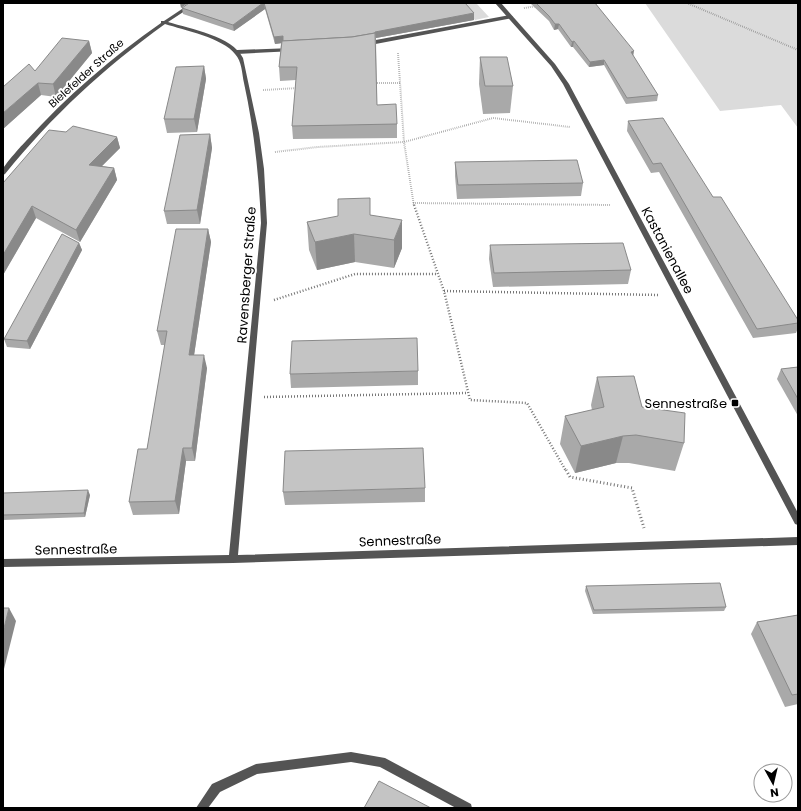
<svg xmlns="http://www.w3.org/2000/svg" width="801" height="811" font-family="Poppins,sans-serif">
<rect width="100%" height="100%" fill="#fff"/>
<g fill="#dbdbdb">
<path d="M 459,3 L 476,3 L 489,17 L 475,20 Z"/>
<path d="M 645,3 L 798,3 L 798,128 L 781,105 L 720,111 Z"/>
</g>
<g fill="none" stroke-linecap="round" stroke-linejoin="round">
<g stroke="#767676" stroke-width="2" stroke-dasharray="0.5 1.5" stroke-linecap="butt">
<path d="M 687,3 L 798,50"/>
<path d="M 524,8 L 537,6"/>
<path d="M 398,53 L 404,142 L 414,206"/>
<path d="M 375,83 L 401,83"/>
<path d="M 263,90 L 298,88"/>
<path d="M 275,152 L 318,147 L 404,142 L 493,118 L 570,127"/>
<path d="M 413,203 L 611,205"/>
</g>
<g stroke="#767676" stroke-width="2.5" stroke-dasharray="1 2" stroke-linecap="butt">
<path d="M 414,205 L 444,291 L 470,400 L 527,403 L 566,471"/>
<path d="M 444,291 L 659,295"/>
<path d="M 274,300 L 355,274 L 438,274"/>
<path d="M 264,397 L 468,393"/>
</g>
<path stroke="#767676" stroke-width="3" stroke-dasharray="1 2.5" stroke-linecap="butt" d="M 566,470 L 570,477 L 632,488 L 644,528"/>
<g fill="#545454" fill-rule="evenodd">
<path d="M 510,15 L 513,17 L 512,18 L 365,46 L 362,44 L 365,42 Z"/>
<path d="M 292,48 L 295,50 L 294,51 L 237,54 L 234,52 L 237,50 Z"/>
<path d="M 351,752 L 385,758 L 471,804 L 472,808 L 456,808 L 380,767 L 351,762 L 257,774 L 220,792 L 208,808 L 196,808 L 212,784 L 256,764 Z"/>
</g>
<g fill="#545454" fill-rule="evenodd">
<path d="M 191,3 L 197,3 L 168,22 C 191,29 232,36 243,58 L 259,133 L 264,169 L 267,223 L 238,555 L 798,537 L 798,545 L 233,563 L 3,567 L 3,559 L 229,555 L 261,223 C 259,176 254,129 244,83 C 242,74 242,61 235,54 C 223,38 184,30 165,24 C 104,68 52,116 5,174 L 3,175 C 3,173 2,171 3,169 C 5,164 22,145 26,141 C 67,96 112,57 161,23 L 161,21 L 164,21 Z"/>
<path d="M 495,3 L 501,3 L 555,64 L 569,84 L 798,513 L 798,525 L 795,524 L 563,84 L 551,66 Z"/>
</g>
</g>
<g fill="#a9a9a9">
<path d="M 189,3 L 465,3 L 474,20 L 376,38 L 377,105 L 397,124 L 397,138 L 293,139 L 292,126 L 296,80 L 280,81 L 279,67 L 281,43 L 275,44 L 265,9 L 234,31 L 183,14 L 182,8 Z"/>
<path d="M 530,3 L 595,3 L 633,56 L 658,95 L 657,101 L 626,104 L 604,65 L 589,67 L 573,47 L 571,47 L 558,29 L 554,30 L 549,21 Z"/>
<path d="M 89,41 L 92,53 L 56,97 L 41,95 L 3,129 L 35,71 Z"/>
<path d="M 480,57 L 513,86 L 510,113 L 483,114 L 479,84 Z"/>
<path d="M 204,66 L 206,79 L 197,132 L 167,133 L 164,119 Z"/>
<path d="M 628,121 L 713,197 L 798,320 L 798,328 L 796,333 L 753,338 L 659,172 L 651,173 L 627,131 Z"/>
<path d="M 66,132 L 117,137 L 120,148 L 102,166 L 114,168 L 117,180 L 80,242 L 36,218 L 3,275 L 3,183 Z"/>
<path d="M 210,134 L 212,148 L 200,224 L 167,224 L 164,211 Z"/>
<path d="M 455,162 L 583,183 L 581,196 L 457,199 L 455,176 Z"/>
<path d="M 371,215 L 402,248 L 394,268 L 355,262 L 317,270 L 309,250 L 307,222 Z"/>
<path d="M 208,229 L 211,242 L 194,355 L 207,368 L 195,461 L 186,461 L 179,514 L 133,515 L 129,502 L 147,449 L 165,345 L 161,345 L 157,331 Z"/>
<path d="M 79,243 L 82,250 L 30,349 L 7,347 L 4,339 Z"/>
<path d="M 490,245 L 631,270 L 628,284 L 493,287 L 489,259 Z"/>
<path d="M 798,367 L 798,416 L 777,379 L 781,369 Z"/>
<path d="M 418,371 L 418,385 L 291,388 L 290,374 Z"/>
<path d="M 597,377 L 642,407 L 684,443 L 675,471 L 629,463 L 616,463 L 575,473 L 560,444 L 565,416 L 592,410 L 591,405 Z"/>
<path d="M 425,488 L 425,502 L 285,505 L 283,492 Z"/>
<path d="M 3,493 L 90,495 L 85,517 L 3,520 Z"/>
<path d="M 586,586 L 726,607 L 724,611 L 593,614 L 585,591 Z"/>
<path d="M 798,615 L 798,704 L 785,707 L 751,634 L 757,622 Z"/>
</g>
<g fill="#898989">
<path d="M 180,3 L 188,3 L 181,8 Z"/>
<path d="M 263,3 L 264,3 L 265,9 L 234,31 L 233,25 Z"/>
<path d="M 474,13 L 474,20 L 376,38 L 375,32 Z"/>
<path d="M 555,24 L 559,24 L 558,29 L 554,30 Z"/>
<path d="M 283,36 L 283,43 L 275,44 L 274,37 Z"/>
<path d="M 89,41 L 92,53 L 56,97 L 53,84 Z"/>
<path d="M 574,41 L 573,47 L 571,47 L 572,42 Z"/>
<path d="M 634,51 L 633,57 L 631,52 Z"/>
<path d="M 604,60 L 604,65 L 589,67 L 590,62 Z"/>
<path d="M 204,66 L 206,79 L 197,132 L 194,119 Z"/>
<path d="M 38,83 L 41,95 L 3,129 L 3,113 Z"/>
<path d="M 210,134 L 212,148 L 200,224 L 197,210 Z"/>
<path d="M 117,137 L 120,148 L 92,176 L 89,165 Z"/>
<path d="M 114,168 L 117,180 L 80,242 L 76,230 Z"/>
<path d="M 32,206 L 36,218 L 3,275 L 3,255 Z"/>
<path d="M 402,220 L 402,248 L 394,268 L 394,240 Z"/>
<path d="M 208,229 L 211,242 L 192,369 L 189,355 Z"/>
<path d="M 354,234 L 355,262 L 317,270 L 315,242 Z"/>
<path d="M 79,243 L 82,250 L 30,349 L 27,341 Z"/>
<path d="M 204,355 L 207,368 L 195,461 L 192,448 Z"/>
<path d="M 623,436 L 616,463 L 575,473 L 581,446 Z"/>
<path d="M 183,448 L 186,461 L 179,514 L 175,501 Z"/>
<path d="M 88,490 L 90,495 L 85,517 L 84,513 Z"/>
<path d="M 9,608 L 16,621 L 3,673 L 3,632 Z"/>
</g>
<g fill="#c4c4c4" stroke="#898989">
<path d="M 189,3 L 263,3 L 233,25 L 182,8 Z"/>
<path d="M 264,3 L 465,3 L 474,13 L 375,32 L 375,33 L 352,37 L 283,41 L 283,36 L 274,37 Z"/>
<path d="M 536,3 L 595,3 L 634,51 L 631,52 L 658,95 L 627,98 L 604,60 L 590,62 L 574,41 L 572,42 L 559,24 L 555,24 L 549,16 Z"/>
<path d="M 375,33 L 377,105 L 396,104 L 397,124 L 292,126 L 297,67 L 279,67 L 282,41 L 352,37 Z"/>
<path d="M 62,38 L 89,41 L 53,84 L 38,83 L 3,113 L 3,87 L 29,64 L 35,71 Z"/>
<path d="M 480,57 L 507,57 L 513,86 L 485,86 Z"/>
<path d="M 204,66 L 194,119 L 164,119 L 176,67 Z"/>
<path d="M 663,118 L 713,197 L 721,197 L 798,320 L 798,323 L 757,329 L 661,163 L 653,164 L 628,121 Z"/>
<path d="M 73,126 L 117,137 L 89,165 L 114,168 L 76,230 L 32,206 L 3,255 L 3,183 L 49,130 L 66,132 Z"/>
<path d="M 210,134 L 197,210 L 164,211 L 180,135 Z"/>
<path d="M 577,160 L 583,183 L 458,185 L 455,162 Z"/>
<path d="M 370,198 L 370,215 L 402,220 L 394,240 L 354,234 L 315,242 L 307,222 L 338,216 L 338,199 Z"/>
<path d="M 176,229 L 208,229 L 189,355 L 204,355 L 192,448 L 183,448 L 175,501 L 129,502 L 138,449 L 147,449 L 167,331 L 157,331 Z"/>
<path d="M 62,234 L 79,243 L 27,341 L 4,339 Z"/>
<path d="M 623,243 L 631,270 L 494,273 L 490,245 Z"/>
<path d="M 417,338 L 418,371 L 290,374 L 292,341 Z"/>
<path d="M 798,367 L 798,399 L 781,369 Z"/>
<path d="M 634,376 L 642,407 L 685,413 L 684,443 L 636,435 L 623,436 L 581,446 L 565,416 L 604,407 L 597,377 Z"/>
<path d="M 423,448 L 425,488 L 283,492 L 285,451 Z"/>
<path d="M 88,490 L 84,513 L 3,515 L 3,493 Z"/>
<path d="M 720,583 L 726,607 L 594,610 L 586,586 Z"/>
<path d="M 3,608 L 9,608 L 3,632 Z"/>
<path d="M 798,615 L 798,694 L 792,695 L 757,622 Z"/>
<path d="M 379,781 L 431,808 L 364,808 Z"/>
</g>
<rect fill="#000" stroke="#fff" stroke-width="1.5" x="731" y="399" width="8" height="8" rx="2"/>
<g text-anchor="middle" stroke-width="4" stroke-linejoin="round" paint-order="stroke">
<g font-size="11" fill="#000" stroke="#fff">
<text transform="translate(86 73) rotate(-42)" y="4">Bielefelder Straße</text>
</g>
<g font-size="13" fill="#000" stroke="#fff">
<text transform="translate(668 250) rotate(62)" y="5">Kastanienallee</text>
<text transform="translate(246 275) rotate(-86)" y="5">Ravensberger Straße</text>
<text transform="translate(400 540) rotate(-2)" y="5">Sennestraße</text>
<text transform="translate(76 549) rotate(-1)" y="5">Sennestraße</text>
</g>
<g font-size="13" fill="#000" stroke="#fff" text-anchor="end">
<text x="727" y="408">Sennestraße</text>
</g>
</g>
<rect width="801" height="811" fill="none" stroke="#000000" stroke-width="8"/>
<g transform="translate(773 783) rotate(172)"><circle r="19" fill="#ffffff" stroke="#999999"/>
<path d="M0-3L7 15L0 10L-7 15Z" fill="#000000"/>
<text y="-6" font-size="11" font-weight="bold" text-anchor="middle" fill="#000000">N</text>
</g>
</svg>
